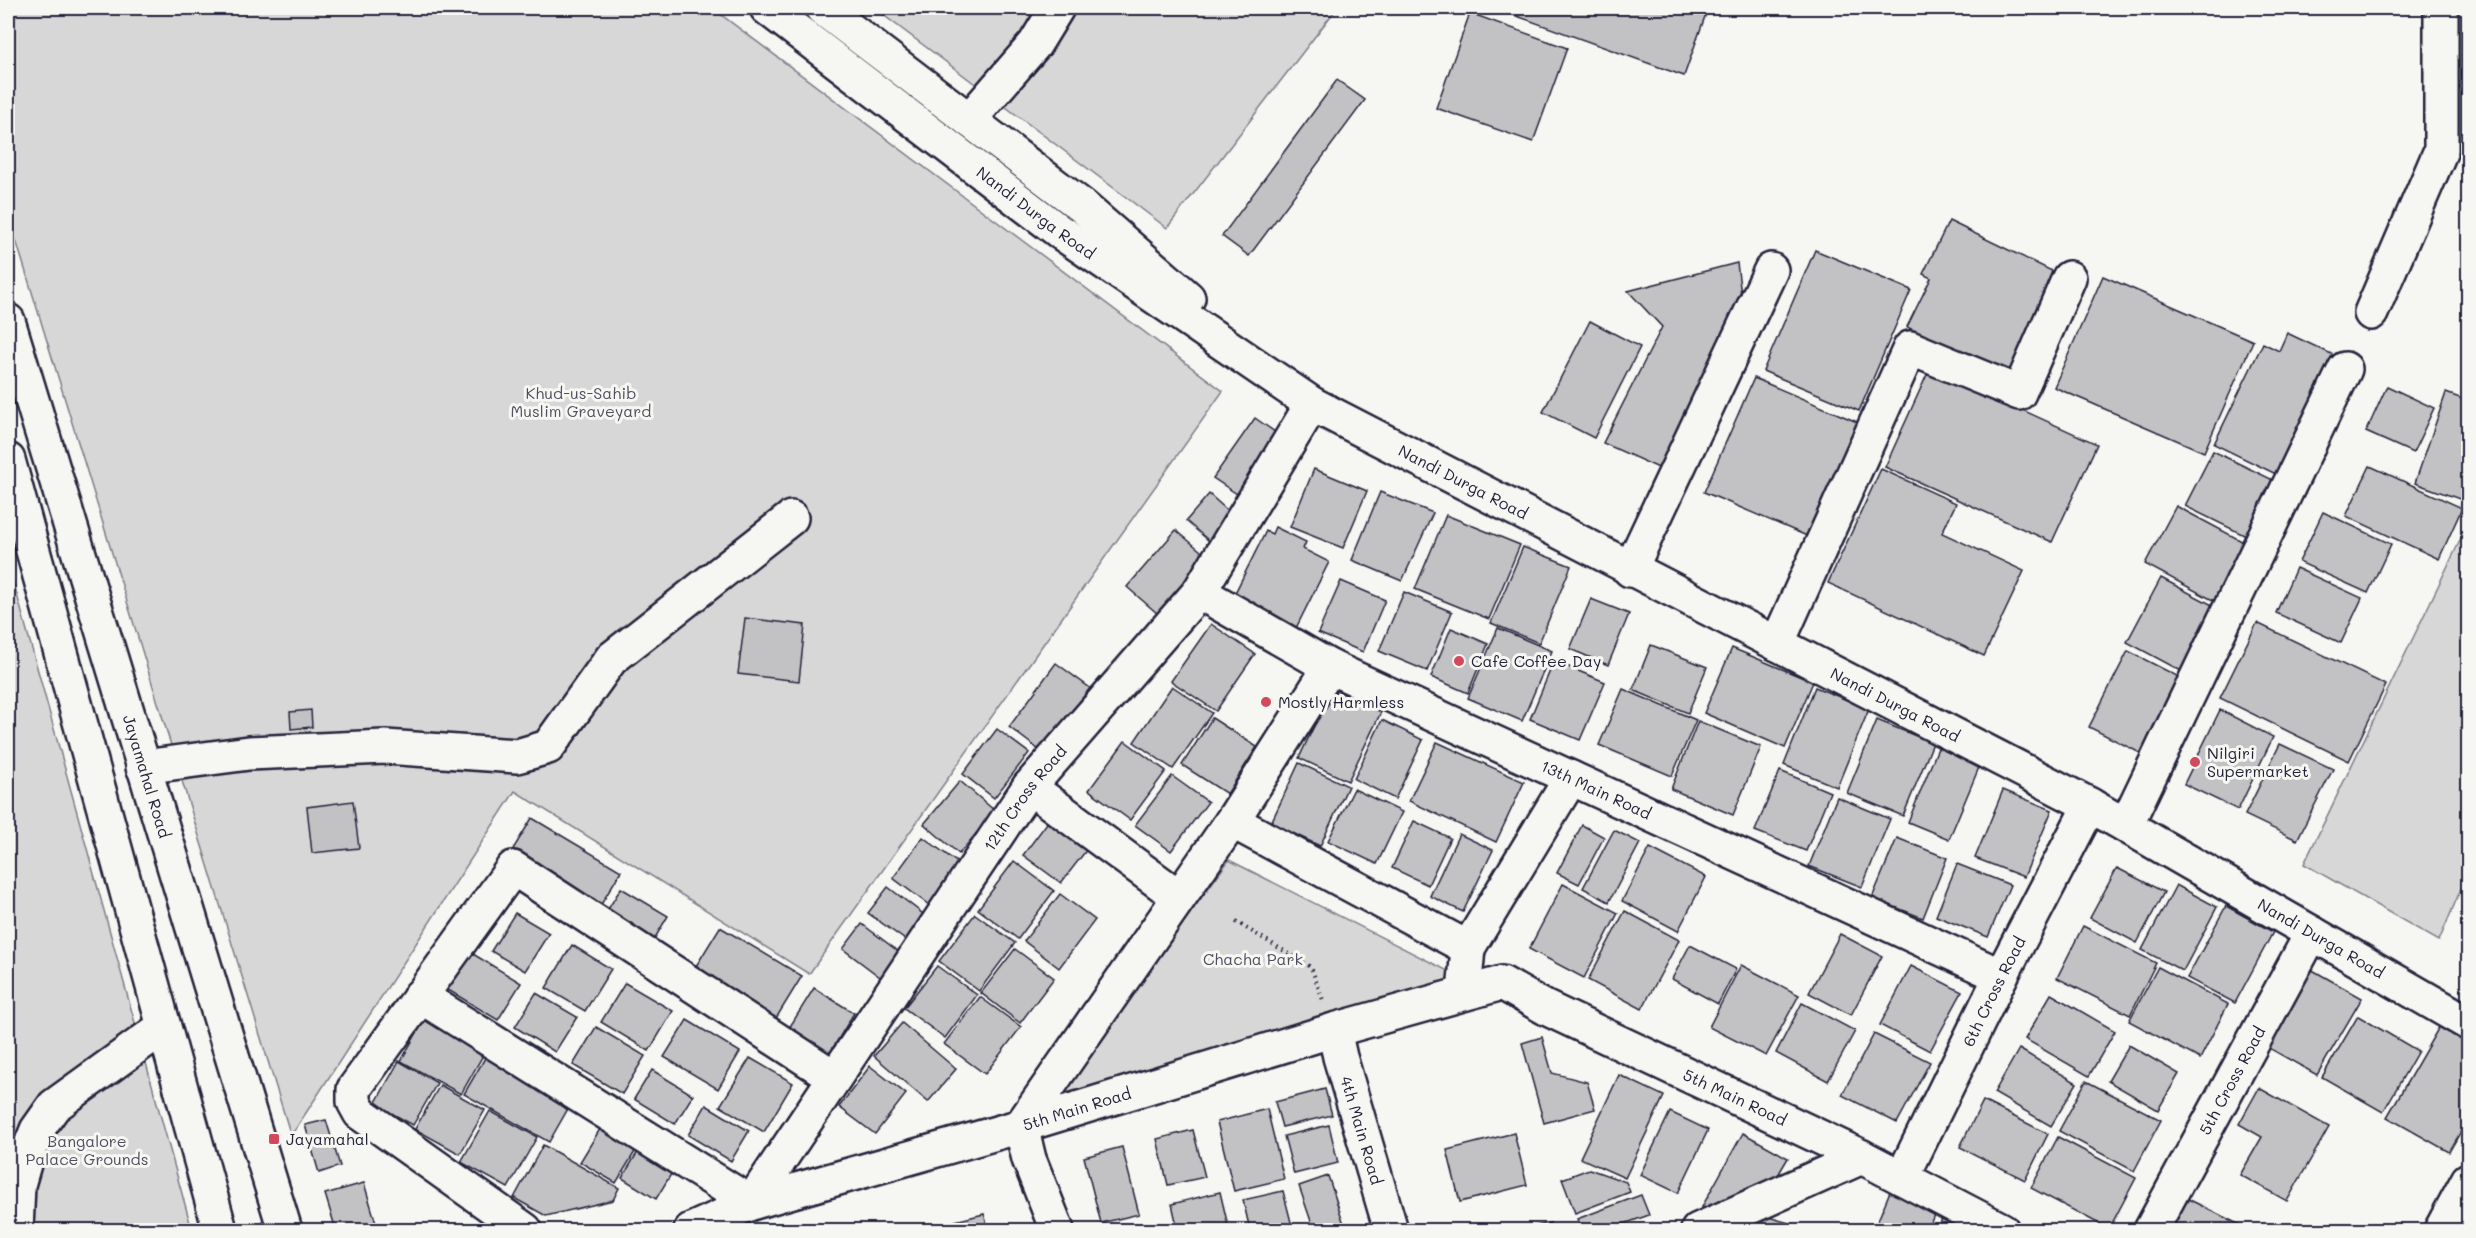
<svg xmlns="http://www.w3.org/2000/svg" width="2476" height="1238" font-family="Mali,sans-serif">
<rect width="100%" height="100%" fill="#f6f6f2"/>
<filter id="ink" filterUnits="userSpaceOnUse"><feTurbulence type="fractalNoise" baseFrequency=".0167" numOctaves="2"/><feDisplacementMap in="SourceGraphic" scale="12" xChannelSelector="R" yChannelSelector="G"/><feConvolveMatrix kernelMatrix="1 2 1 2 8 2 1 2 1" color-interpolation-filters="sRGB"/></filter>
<g filter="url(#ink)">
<g fill="#d7d7d7" stroke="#7c7c89" stroke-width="1.5">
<path d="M 8,8 L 712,8 L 1223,391 L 809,974 L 515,791 L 291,1136 L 8,214 Z"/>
<path d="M 874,8 L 1337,8 L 1167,228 Z"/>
<path d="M 2468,524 L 2468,872 L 2439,941 L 2304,864 Z"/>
<path d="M 8,562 L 192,1230 L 8,1230 Z"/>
<path d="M 1229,860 L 1458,976 L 1050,1105 Z"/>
</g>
<g fill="#c2c2c4" stroke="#22223b" stroke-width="1.5">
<path d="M 1517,8 L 1708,8 L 1684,76 L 1514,15 Z"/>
<path d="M 1470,13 L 1567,48 L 1533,142 L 1436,108 Z"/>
<path d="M 1337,80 L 1365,100 L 1249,256 L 1222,236 Z"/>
<path d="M 1949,221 L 2058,274 L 2008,376 L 1907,327 L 1931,278 L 1923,274 Z"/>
<path d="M 1815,250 L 1911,290 L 1859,411 L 1763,371 Z"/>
<path d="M 1737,263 L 1742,303 L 1663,470 L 1603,443 L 1662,327 L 1628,291 Z"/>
<path d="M 2103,276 L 2253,341 L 2204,452 L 2054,387 Z"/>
<path d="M 1590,321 L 1640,347 L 1594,438 L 1543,412 Z"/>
<path d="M 2287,333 L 2340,358 L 2282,477 L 2214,444 L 2263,343 L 2279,351 Z"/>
<path d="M 1930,368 L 2097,444 L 2052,542 L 1885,467 Z"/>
<path d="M 1754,378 L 1857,422 L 1807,536 L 1704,492 Z"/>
<path d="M 2387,386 L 2434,408 L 2413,453 L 2366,432 Z"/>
<path d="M 2446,393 L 2468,401 L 2468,502 L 2415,483 Z"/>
<path d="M 1255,418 L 1282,437 L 1240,496 L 1213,478 Z"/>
<path d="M 2213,451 L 2273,480 L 2246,536 L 2185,506 Z"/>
<path d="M 2370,466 L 2462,508 L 2439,559 L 2346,516 Z"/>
<path d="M 1314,469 L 1367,491 L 1343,548 L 1290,527 Z"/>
<path d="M 1881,469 L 1956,503 L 1942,533 L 2024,571 L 1984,656 L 1828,583 Z"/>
<path d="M 1380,492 L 1433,513 L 1402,581 L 1352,560 Z"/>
<path d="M 1209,494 L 1237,519 L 1215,546 L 1186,521 Z"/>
<path d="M 2176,506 L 2253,547 L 2222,605 L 2145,564 Z"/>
<path d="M 2323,512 L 2391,544 L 2368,593 L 2299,562 Z"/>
<path d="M 1446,515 L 1520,545 L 1489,619 L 1415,589 Z"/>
<path d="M 1275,527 L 1306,542 L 1303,549 L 1329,562 L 1296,628 L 1233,597 L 1266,531 L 1272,534 Z"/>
<path d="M 1176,530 L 1208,557 L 1158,614 L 1127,587 Z"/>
<path d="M 1523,547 L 1571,566 L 1539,643 L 1491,623 Z"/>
<path d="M 2296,568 L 2362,598 L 2341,643 L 2276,613 Z"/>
<path d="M 2161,578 L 2220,609 L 2185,673 L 2127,642 Z"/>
<path d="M 1341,581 L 1385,600 L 1363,652 L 1318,633 Z"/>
<path d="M 1404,592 L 1452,612 L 1427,671 L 1379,651 Z"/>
<path d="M 1591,599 L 1629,614 L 1608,665 L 1570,649 Z"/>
<path d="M 745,618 L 805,625 L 799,681 L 738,674 Z"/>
<path d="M 2257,623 L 2386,685 L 2349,761 L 2220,698 Z"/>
<path d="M 1211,624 L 1255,654 L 1216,711 L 1171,681 Z"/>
<path d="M 1451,628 L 1488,644 L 1468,693 L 1431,677 Z"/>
<path d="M 1498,628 L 1552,651 L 1522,721 L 1468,698 Z"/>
<path d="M 1651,645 L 1707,667 L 1688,713 L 1633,690 Z"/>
<path d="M 1732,648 L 1813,682 L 1785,748 L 1704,713 Z"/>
<path d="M 2128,651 L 2181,678 L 2142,754 L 2089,727 Z"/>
<path d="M 1554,661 L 1605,682 L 1580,740 L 1530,719 Z"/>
<path d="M 1056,663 L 1090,688 L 1042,752 L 1009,727 Z"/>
<path d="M 1172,686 L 1212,713 L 1173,769 L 1134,742 Z"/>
<path d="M 1815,687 L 1869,709 L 1837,787 L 1784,765 Z"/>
<path d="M 1332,688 L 1381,712 L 1348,781 L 1299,758 Z"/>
<path d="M 1623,689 L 1696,720 L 1672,776 L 1599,745 Z"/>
<path d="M 311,710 L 312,727 L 291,729 L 290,712 Z"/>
<path d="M 2220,710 L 2273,737 L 2238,810 L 2184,784 Z"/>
<path d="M 1212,718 L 1257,747 L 1227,794 L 1182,765 Z"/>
<path d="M 1382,720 L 1423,740 L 1395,799 L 1354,779 Z"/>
<path d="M 1877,720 L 1933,743 L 1903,816 L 1847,793 Z"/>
<path d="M 1698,721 L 1761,747 L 1733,815 L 1671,789 Z"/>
<path d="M 997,729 L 1029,753 L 994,798 L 963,774 Z"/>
<path d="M 1125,741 L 1166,771 L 1130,820 L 1089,790 Z"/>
<path d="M 1437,742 L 1524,782 L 1496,842 L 1409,801 Z"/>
<path d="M 2280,744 L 2333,769 L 2297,840 L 2245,815 Z"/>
<path d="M 1938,748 L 1980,765 L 1949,839 L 1908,822 Z"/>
<path d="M 1299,763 L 1348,786 L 1320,846 L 1271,823 Z"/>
<path d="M 1780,771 L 1830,792 L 1806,851 L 1755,831 Z"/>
<path d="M 1172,776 L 1208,802 L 1171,851 L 1135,825 Z"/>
<path d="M 960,781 L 995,811 L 959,854 L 924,824 Z"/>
<path d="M 1354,789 L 1402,812 L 1377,864 L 1328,841 Z"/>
<path d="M 2003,790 L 2052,810 L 2024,877 L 1975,858 Z"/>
<path d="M 1837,797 L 1890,819 L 1862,887 L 1809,866 Z"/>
<path d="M 353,801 L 359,848 L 312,853 L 307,807 Z"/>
<path d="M 1056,811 L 1095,839 L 1061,883 L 1023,855 Z"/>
<path d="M 532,818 L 621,871 L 596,913 L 507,859 Z"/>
<path d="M 1414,821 L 1450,838 L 1428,885 L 1392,868 Z"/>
<path d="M 1582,825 L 1604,837 L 1579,884 L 1557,873 Z"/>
<path d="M 1614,830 L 1640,843 L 1609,902 L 1583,888 Z"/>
<path d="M 1459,834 L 1493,850 L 1463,912 L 1430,896 Z"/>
<path d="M 923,837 L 959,864 L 929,905 L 893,878 Z"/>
<path d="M 1897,838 L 1947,858 L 1923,918 L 1872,898 Z"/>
<path d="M 1650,848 L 1706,877 L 1678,931 L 1622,901 Z"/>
<path d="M 1014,861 L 1054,891 L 1018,939 L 978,909 Z"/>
<path d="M 1957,864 L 2010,885 L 1988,937 L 1936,916 Z"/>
<path d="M 2117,868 L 2164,892 L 2137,943 L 2090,918 Z"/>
<path d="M 1563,884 L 1618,913 L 1584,978 L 1529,949 Z"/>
<path d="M 2176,885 L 2217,907 L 2183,971 L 2142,950 Z"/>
<path d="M 888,887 L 927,917 L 908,942 L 868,913 Z"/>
<path d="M 621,888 L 668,916 L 649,948 L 602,919 Z"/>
<path d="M 1060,894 L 1095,920 L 1059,968 L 1024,941 Z"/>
<path d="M 2226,906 L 2273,932 L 2235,1003 L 2187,978 Z"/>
<path d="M 1625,911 L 1679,940 L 1642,1009 L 1588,980 Z"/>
<path d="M 515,913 L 549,933 L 525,971 L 491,951 Z"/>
<path d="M 975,914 L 1015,943 L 979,991 L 939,961 Z"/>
<path d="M 862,924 L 903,955 L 884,980 L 843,949 Z"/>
<path d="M 2083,926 L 2156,963 L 2130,1015 L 2057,978 Z"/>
<path d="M 720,927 L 802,976 L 775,1020 L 693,971 Z"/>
<path d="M 1840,934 L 1882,956 L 1851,1015 L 1809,993 Z"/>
<path d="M 572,945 L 611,969 L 585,1011 L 546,988 Z"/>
<path d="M 1690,945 L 1736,969 L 1718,1004 L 1672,979 Z"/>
<path d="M 463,948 L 521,983 L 498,1020 L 440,985 Z"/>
<path d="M 1015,949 L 1054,978 L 1020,1023 L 981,993 Z"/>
<path d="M 1741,965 L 1799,995 L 1766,1056 L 1709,1027 Z"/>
<path d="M 937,966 L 977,995 L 945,1038 L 904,1008 Z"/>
<path d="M 1911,966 L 1962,992 L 1930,1051 L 1880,1025 Z"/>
<path d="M 2158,967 L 2228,1004 L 2200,1059 L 2129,1021 Z"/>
<path d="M 2307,967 L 2362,998 L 2317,1075 L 2262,1044 Z"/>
<path d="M 625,983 L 673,1011 L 649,1051 L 601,1022 Z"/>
<path d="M 814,988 L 854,1013 L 827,1058 L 786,1033 Z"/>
<path d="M 536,993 L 577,1017 L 555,1052 L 515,1027 Z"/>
<path d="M 2051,994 L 2115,1031 L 2089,1076 L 2025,1039 Z"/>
<path d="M 980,997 L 1021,1027 L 985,1074 L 944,1044 Z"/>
<path d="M 1802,1003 L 1855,1031 L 1828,1081 L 1776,1053 Z"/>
<path d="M 427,1015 L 487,1048 L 461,1094 L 401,1061 Z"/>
<path d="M 2358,1016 L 2418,1051 L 2383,1112 L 2322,1077 Z"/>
<path d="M 687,1020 L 740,1052 L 718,1089 L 664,1057 Z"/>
<path d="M 902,1023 L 956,1069 L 928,1102 L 874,1056 Z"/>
<path d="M 596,1027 L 645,1056 L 622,1094 L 573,1065 Z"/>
<path d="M 2439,1027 L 2468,1043 L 2468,1119 L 2449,1152 L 2387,1117 Z"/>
<path d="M 1874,1034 L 1930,1062 L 1897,1123 L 1842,1095 Z"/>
<path d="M 1542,1037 L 1552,1073 L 1587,1082 L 1595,1109 L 1544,1123 L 1522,1043 Z"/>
<path d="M 2129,1045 L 2179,1074 L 2158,1110 L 2108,1081 Z"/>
<path d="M 2019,1049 L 2077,1083 L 2051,1126 L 1994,1093 Z"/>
<path d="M 489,1051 L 574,1098 L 549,1142 L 464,1094 Z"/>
<path d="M 750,1058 L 793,1083 L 764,1132 L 720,1106 Z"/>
<path d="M 399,1061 L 437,1083 L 413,1125 L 375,1104 Z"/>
<path d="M 870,1066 L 906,1094 L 875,1134 L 839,1107 Z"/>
<path d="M 652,1070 L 693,1095 L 675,1124 L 634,1099 Z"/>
<path d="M 1619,1075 L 1664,1096 L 1625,1178 L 1580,1158 Z"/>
<path d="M 2086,1081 L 2161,1120 L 2134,1171 L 2059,1131 Z"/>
<path d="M 440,1085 L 485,1110 L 460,1154 L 415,1129 Z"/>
<path d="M 2259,1088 L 2329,1127 L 2287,1201 L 2240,1175 L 2262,1137 L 2239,1124 Z"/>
<path d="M 1325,1089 L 1332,1115 L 1282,1127 L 1275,1102 Z"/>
<path d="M 1983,1101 L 2048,1134 L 2025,1180 L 1960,1147 Z"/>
<path d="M 706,1105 L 749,1131 L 731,1161 L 688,1135 Z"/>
<path d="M 1267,1109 L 1284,1179 L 1234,1191 L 1217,1122 Z"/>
<path d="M 490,1111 L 537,1137 L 508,1188 L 461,1162 Z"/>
<path d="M 1670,1112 L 1708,1130 L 1678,1193 L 1640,1175 Z"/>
<path d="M 326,1120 L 340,1166 L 319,1173 L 305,1125 Z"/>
<path d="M 1329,1125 L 1338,1163 L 1294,1174 L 1284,1136 Z"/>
<path d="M 600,1129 L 636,1150 L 616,1183 L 580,1162 Z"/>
<path d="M 1193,1130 L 1205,1177 L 1168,1185 L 1157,1139 Z"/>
<path d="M 1514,1133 L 1527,1185 L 1460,1202 L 1447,1150 Z"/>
<path d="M 1743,1133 L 1788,1158 L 1765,1197 L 1715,1214 L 1702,1207 Z"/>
<path d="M 2058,1137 L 2136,1178 L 2109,1229 L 2031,1188 Z"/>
<path d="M 543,1145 L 619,1188 L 613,1200 L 546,1216 L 514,1198 Z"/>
<path d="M 642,1145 L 676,1166 L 656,1199 L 622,1178 Z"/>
<path d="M 1122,1147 L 1139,1214 L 1101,1223 L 1084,1157 Z"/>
<path d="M 1589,1169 L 1626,1182 L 1630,1192 L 1575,1213 L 1562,1179 Z"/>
<path d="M 1328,1176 L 1346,1230 L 1314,1230 L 1299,1186 Z"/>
<path d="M 364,1183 L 378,1230 L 336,1230 L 325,1194 Z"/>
<path d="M 1891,1189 L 1937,1207 L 1928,1230 L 1874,1230 Z"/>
<path d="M 1283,1191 L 1293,1230 L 1250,1230 L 1243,1200 Z"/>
<path d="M 1220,1192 L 1229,1230 L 1178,1230 L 1172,1204 Z"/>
<path d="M 1641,1195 L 1649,1215 L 1607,1230 L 1581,1230 L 1577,1219 Z"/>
<path d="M 2184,1197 L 2248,1229 L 2247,1230 L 2166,1230 Z"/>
<path d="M 2468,1205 L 2468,1230 L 2454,1230 Z"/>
<path d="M 1944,1212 L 1996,1230 L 1938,1230 Z"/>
<path d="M 984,1214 L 989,1230 L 958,1230 L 955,1221 Z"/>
<path d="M 1765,1216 L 1813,1230 L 1761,1230 Z"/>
<path d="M 1550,1223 L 1552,1230 L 1518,1230 Z"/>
</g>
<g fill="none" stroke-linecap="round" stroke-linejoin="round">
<g stroke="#22223b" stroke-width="38">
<g id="minor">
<path d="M 969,120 L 1035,44 L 1057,8"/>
<path d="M 2371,313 L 2441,150 L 2441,8"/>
<path d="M 1630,570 L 1771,270"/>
<path id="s1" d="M 1199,592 L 1330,667 L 2001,976"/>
<path d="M 1777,644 L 1910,348 L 2019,393 L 2069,278"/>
<path d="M 143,767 L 249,753 L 385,747 L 517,756 L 548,747 L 611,659 L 791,518"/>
<path d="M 1029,787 L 1179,897"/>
<path d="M 1232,821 L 1468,948 L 1464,993"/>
<path d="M 2126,825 L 2345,369"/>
<path d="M 1468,948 L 1571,778"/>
<path d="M 420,996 L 751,1203"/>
<path id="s2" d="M 1334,1030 L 1340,1057 L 1391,1230"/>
<path id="s3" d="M 1902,1178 L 2001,976 L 2090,805"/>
<path id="s4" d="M 751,1203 L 1029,787 L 1199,592 L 1312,404"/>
<path d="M 16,1230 L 18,1185 L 26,1157 L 37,1130 L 54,1106 L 162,1028"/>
<path d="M 525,1230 L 360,1113 L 354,1102 L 354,1089 L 513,868 L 834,1077"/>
<path id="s5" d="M 691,1230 L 751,1203 L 1021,1126 L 1334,1030 L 1502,983 L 1546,1008 L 1862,1157 L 2002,1230"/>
<path d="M 1057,1230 L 1029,1159 L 1021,1126 L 1232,821 L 1330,667"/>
<path d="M 1698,1230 L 1862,1157"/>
<path id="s6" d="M 2151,1230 L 2312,933"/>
<path d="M 2441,1230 L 2468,1180"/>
</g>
</g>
<g stroke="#22223b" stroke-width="38">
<g id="major">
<path id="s7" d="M 767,8 L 1060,232 L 1312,404 L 2090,805 L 2468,1023"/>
<path d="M 822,8 L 1082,206 L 1188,298"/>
<path id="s8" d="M 8,321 L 285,1230"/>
<path d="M 8,460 L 220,1230"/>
</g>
</g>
<path stroke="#22223b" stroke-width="4" stroke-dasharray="1.5 4.5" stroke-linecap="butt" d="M 1236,922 L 1311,967 L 1323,1000"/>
<use href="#minor" stroke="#f6f6f2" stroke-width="33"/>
<use href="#major" stroke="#f6f6f2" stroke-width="33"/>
</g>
</g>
<g fill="#d1495b" stroke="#f6f6f2" stroke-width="2">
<circle cx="1459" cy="661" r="6"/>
<circle cx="1266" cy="702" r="6"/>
<circle cx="2195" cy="762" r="6"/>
<rect x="268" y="1133" width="12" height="12" rx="3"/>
</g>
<g text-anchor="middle" stroke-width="6" stroke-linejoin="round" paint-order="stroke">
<g font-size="16" fill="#22223b" stroke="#f6f6f2">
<text dy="6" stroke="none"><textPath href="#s7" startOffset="338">Nandi Durga Road</textPath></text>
<text dy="6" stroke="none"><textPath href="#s7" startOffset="844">Nandi Durga Road</textPath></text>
<text dy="6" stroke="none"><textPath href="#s7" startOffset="1330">Nandi Durga Road</textPath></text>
<text dy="6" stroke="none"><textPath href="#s8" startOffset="476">Jayamahal Road</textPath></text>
<text dy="6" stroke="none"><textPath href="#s1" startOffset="444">13th Main Road</textPath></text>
<text dy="6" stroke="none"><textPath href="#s4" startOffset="489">12th Cross Road</textPath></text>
<text dy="6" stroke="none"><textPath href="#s7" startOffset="1816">Nandi Durga Road</textPath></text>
<text dy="6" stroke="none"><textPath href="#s3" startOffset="208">6th Cross Road</textPath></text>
<text dy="6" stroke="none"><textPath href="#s6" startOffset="170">5th Cross Road</textPath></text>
<text dy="6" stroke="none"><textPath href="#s5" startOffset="1108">5th Main Road</textPath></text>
<text dy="6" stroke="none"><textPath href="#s5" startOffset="405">5th Main Road</textPath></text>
<text dy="6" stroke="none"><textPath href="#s2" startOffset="104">4th Main Road</textPath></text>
</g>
<g font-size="16" fill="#4f4f62" stroke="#f6f6f2">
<text x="581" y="399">Khud-us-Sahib<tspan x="581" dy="18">Muslim Graveyard</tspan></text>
<text x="1253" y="965">Chacha Park</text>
<text x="87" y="1147">Bangalore<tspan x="87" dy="18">Palace Grounds</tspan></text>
</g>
<g font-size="16" fill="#22223b" stroke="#f6f6f2" text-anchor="start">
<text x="1471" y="667">Cafe Coffee Day</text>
<text x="1278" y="708">Mostly Harmless</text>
<text x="2207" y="759">Nilgiri<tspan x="2207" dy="18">Supermarket</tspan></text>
<text x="286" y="1145">Jayamahal</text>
</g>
</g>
<rect width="2476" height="1238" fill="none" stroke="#f6f6f2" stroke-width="30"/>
<rect x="15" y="15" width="2446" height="1208" fill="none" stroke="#22223b" stroke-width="2" filter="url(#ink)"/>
</svg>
